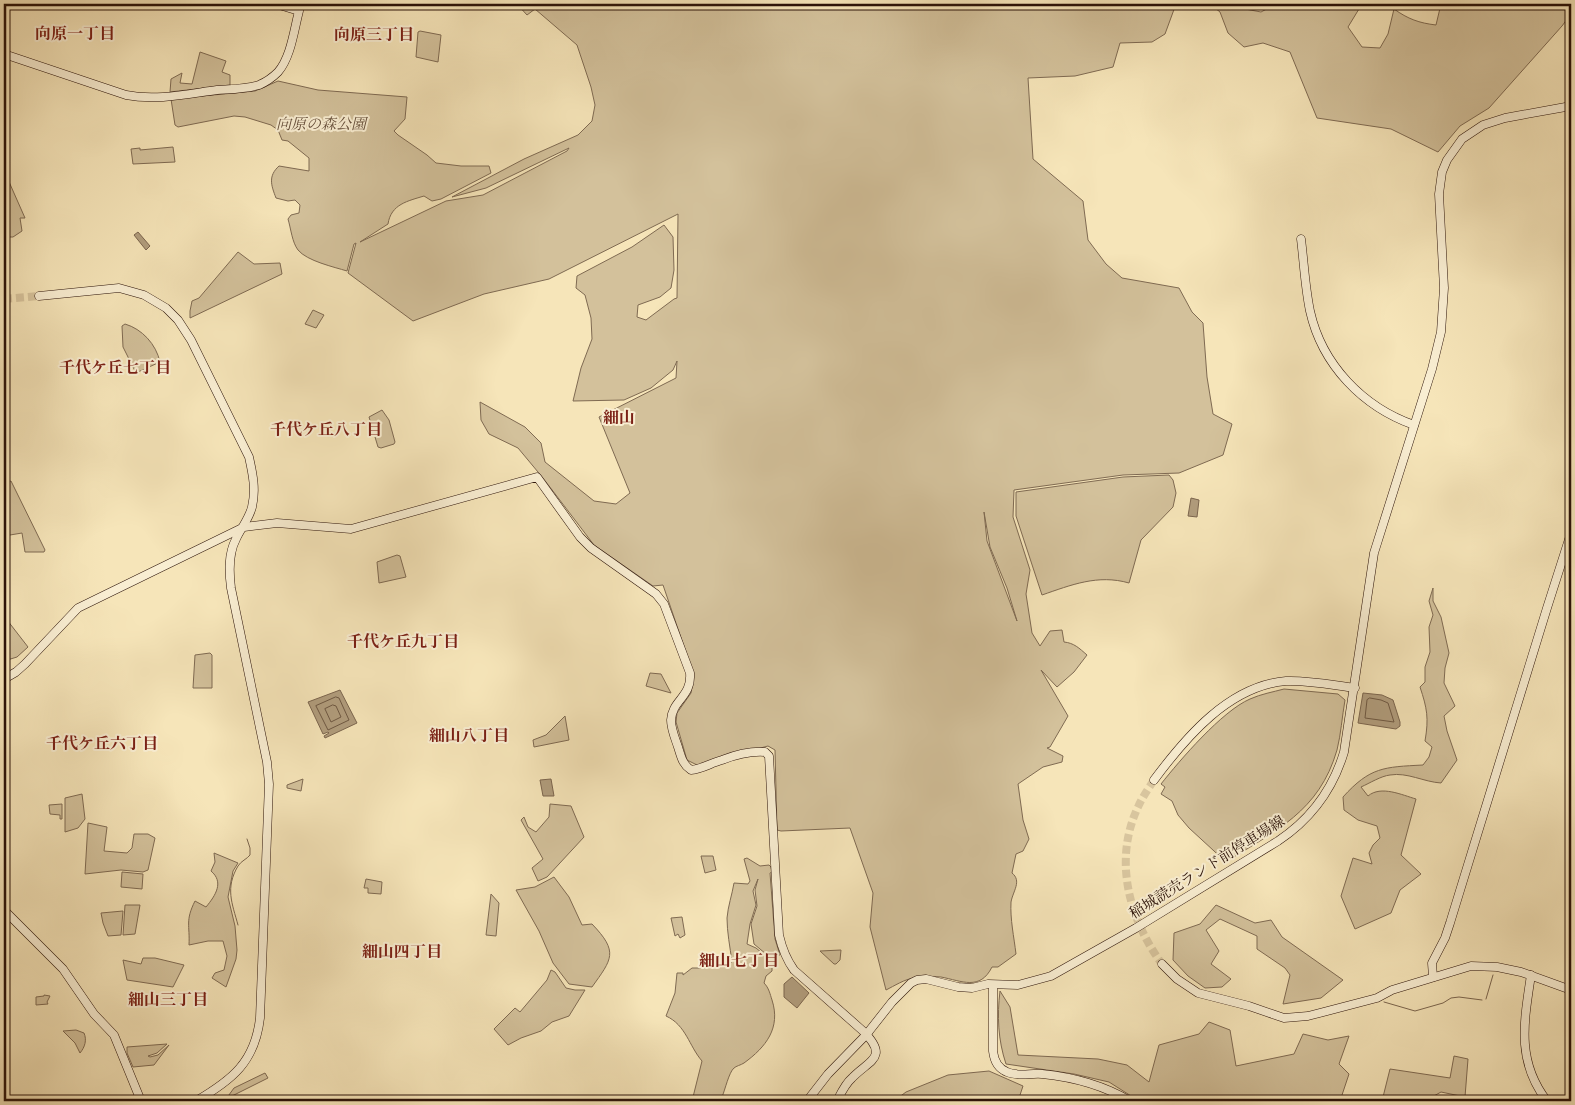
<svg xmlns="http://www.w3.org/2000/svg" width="1575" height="1105" font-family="'IM FELL DW Pica','Noto Serif JP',serif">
<rect width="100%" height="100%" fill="#f6e5b9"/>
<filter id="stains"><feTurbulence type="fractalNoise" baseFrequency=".004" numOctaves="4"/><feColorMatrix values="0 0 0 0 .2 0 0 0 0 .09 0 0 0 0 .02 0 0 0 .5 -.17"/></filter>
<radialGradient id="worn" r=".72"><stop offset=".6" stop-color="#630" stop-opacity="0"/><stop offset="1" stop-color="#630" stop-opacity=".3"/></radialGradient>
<g fill="#d3c19b" stroke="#7f6a52" fill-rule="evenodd">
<path d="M 517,4 L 524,4 L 530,8 L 535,6 L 533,4 L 1176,4 L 1165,34 L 1152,42 L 1120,43 L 1113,67 L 1075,76 L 1028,78 L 1033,159 L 1083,201 L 1088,240 L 1106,264 L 1122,278 L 1179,288 L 1192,312 L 1203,323 L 1207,377 L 1213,414 L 1232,424 L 1223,455 L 1179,473 L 1123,475 L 1014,490 L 1013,517 L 1030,570 L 1026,594 L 1032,633 L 1040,646 L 1050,631 L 1062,630 L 1064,642 C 1074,643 1079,648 1087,655 L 1074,672 L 1057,687 L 1041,670 L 1068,716 L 1050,747 L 1047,748 L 1063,756 L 1062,762 L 1043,767 L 1018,784 L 1023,820 L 1029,839 L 1023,851 L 1016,854 L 1012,873 C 1022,881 1013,891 1011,902 C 1010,919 1014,937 1016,954 L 998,967 L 992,967 C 980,991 962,981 941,977 C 932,976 923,976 914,978 C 905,979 894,986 886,990 L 870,927 L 873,893 L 850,828 L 781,831 L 777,830 L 775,750 L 768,746 L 697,765 L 687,760 L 676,722 L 677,713 L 691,693 L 693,680 L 689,661 L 663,585 L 653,586 L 594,545 L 543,478 L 518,448 L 489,434 L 481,420 L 480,402 L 525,427 L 541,443 L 545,462 L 594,501 L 616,504 L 630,493 L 599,417 L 676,378 L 677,361 L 673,370 L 651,388 L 624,400 L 573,401 L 581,368 L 592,339 L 591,318 L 585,295 L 576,288 L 577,276 L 632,247 L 664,225 L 673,237 L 674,270 L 671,288 L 660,297 L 638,305 L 637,317 L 646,320 L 674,299 L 677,298 L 678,214 L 549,279 L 484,294 L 413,321 L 348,273 L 356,243 L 354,244 L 347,271 C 334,267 307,261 298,250 C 292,242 291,229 288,219 L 291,215 L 299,213 L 300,205 L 295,200 L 288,201 L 276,198 C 271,185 268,176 279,166 L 309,171 L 309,158 L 288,141 L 282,140 L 278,130 L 271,125 L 245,117 L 234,116 L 178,127 L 175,125 L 171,99 L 255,91 L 278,81 L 318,90 L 407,97 L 405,119 L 394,131 L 398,135 L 427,155 L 436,163 L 461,166 L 489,166 L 491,173 L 441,199 L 432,201 L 424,196 C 408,201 391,204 388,224 L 360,242 L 446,201 L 483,195 L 567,151 L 569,148 L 486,188 L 452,197 L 524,159 L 578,135 L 592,121 L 595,105 L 591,87 L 577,45 L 535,9 L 527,15 ZM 984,512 L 990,547 L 1007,588 L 1017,621 L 987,541 Z"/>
<path d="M 1210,4 L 1249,4 L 1240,8 L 1261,12 L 1276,4 L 1362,4 L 1348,27 L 1362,47 L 1380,48 L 1388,34 L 1394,9 C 1408,19 1419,23 1436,25 L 1441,4 L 1571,4 L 1571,14 L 1562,26 L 1489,108 L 1460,126 L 1438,152 L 1391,129 L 1317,118 L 1290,52 L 1263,43 L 1244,47 L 1228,33 L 1220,12 Z"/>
<path d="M 420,31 L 441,35 L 438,62 L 416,57 L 418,32 Z"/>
<path d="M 200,52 L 226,61 L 222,72 L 230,75 L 230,85 L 170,92 L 171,79 L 182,73 L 180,83 L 192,84 Z"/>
<path d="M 173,147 L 175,162 L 133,164 L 131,149 L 140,148 L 140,150 Z"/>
<path d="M 4,175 L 6,175 L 25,218 L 20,218 L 22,231 L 13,237 L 4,237 Z"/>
<path d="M 238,252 L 254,264 L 280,263 L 282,274 L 190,318 L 190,311 L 192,301 L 199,298 Z"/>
<path d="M 313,310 L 324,315 L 316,328 L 305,324 Z"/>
<path d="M 125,324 C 142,329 156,344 160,362 L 138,372 L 135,371 L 123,347 L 122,326 Z"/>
<path d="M 382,410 L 389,420 L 395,442 L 394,444 L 381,448 L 378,447 L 369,417 Z"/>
<path d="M 1169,475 L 1173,480 L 1176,493 L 1173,507 L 1141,540 L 1129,583 C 1098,574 1071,585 1042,595 L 1016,516 L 1016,492 L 1123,477 Z"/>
<path d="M 11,481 L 45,550 L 44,552 L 25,552 L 22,533 L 4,536 L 4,484 Z"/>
<path d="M 397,555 L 400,556 L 406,577 L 379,583 L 377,562 Z"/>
<path d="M 1433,588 L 1433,601 L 1441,617 L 1449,653 L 1445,668 L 1444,683 L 1455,706 L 1444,716 L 1447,731 L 1457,760 L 1441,783 C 1424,782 1407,772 1390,775 C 1381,776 1370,783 1361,787 L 1368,796 C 1381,785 1402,795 1416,799 L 1401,855 L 1421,874 L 1400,890 L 1391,913 L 1355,929 L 1341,896 L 1353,858 L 1372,864 L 1369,853 L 1373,845 L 1380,838 L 1377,826 L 1358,820 L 1344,810 L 1343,797 C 1370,767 1384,767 1423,765 L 1429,757 L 1432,747 L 1425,741 C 1429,718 1427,708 1420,687 L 1425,682 L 1425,667 L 1430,652 L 1429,627 L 1433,615 L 1429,601 Z"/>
<path d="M 4,616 L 28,647 L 17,657 L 4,661 Z"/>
<path d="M 210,653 L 212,655 L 212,688 L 193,688 L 195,655 Z"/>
<path d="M 650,673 L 661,674 L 671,693 L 646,686 Z"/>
<path d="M 1284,689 L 1338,694 L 1345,700 C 1342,717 1341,734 1337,750 C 1319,812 1276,830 1226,862 L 1189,828 L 1178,815 L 1172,801 L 1161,794 L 1165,787 L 1161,784 C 1180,760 1222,711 1250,699 C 1261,694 1273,692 1284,689 Z"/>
<path d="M 565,716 L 569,740 L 534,747 L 533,740 L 546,735 Z"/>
<path d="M 303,779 L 301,791 L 287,788 L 287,785 Z"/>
<path d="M 82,794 L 85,819 L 78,828 L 65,832 L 65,798 Z"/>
<path d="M 62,804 L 62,819 L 60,819 L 60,815 L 50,814 L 49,805 Z"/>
<path d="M 550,804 L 571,806 L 584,837 L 547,877 L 538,881 L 532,868 L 543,859 L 521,820 L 524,817 L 528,827 L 536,832 L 549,817 Z"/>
<path d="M 88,823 L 107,827 L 104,851 L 127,853 L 132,848 L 134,834 L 148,834 L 155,838 L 148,870 L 143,872 L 121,870 L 85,874 Z"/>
<path d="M 214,853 L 238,863 L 233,871 L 228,897 L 235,926 L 237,950 L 236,959 L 226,987 L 212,978 L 215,973 L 224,970 L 227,956 L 223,941 L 208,941 L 189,945 C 190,925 185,921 195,901 L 206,907 C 216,895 224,882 211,871 L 215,862 Z"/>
<path d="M 701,856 L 713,856 L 716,870 L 705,873 Z"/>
<path d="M 747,858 L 760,866 L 769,865 L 771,867 L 772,872 L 770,873 L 775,939 L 780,955 L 766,954 L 754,944 L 751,924 L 757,906 L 755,890 L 758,879 L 753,891 L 756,905 L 750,924 L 747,944 L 756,948 L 772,961 L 772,971 L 766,976 L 764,983 C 769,988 770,994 772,1000 C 781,1028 766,1047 744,1063 C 741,1065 736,1066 734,1068 C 729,1072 725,1090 722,1097 L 723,1101 L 692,1101 L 702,1061 C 689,1046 686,1025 666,1016 L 675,993 L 677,973 L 683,973 L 683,975 L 692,968 L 707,968 L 715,963 L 732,962 C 730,947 727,932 727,918 C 728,906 732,895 734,883 L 748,884 L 750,881 L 744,859 Z"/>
<path d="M 122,872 L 143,874 L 142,889 L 121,887 Z"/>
<path d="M 554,877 L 569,897 L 582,925 L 592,924 C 619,952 612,959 592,987 L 569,984 L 553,963 L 539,931 L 516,890 L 535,887 Z"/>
<path d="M 366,879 L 382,882 L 381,894 L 368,893 L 368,888 L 364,888 Z"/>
<path d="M 491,894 L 499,903 L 496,936 L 486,935 Z"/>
<path d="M 125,905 L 140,905 L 135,934 L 123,935 Z"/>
<path d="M 1216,905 L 1255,923 L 1271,920 L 1282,937 L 1343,980 L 1321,998 L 1283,1004 L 1290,975 L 1285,968 L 1257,949 L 1257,936 L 1220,919 L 1206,930 L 1219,951 L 1211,964 L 1231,979 L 1222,987 L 1205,988 L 1188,976 L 1173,960 L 1174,933 L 1200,924 Z"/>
<path d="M 123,911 L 121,935 L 108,936 L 103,923 L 101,913 Z"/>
<path d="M 682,917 L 685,935 L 680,938 L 678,934 L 675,936 L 671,918 Z"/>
<path d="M 841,950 L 840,960 L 836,964 L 834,964 L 820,951 Z"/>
<path d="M 143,958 L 155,958 L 184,965 L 173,987 L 127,980 L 123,960 L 141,964 Z"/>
<path d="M 551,970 L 555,972 L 566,988 L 575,990 L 585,990 L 569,1016 L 552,1022 L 541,1031 L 521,1038 L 508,1045 L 494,1029 L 515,1008 L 520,1012 L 547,980 Z"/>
<path d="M 1000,991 L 1010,1007 L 1018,1055 L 1098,1059 L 1127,1065 L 1149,1082 L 1159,1045 L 1199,1034 L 1209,1022 L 1230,1030 L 1236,1066 L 1294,1054 L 1303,1034 L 1328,1040 L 1349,1036 L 1339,1064 L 1349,1074 L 1340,1101 L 1139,1101 L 1109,1082 L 1074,1074 L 1006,1064 C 998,1040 997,1016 1000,991 Z"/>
<path d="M 44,995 L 50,996 L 47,1002 L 48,1004 L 36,1005 L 36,997 L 44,996 Z"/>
<path d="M 76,1030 L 84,1033 C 87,1040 85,1047 80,1053 L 75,1043 L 63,1031 Z"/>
<path d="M 167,1044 L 157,1053 L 148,1056 L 150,1057 L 158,1055 L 169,1045 L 154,1065 L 133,1067 L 127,1053 L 127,1047 Z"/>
<path d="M 1454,1056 L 1468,1059 L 1465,1097 L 1441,1092 L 1425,1101 L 1382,1101 L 1390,1069 L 1450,1078 Z"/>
<path d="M 989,1071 L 1023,1086 L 1018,1101 L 894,1101 L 906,1092 L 948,1075 Z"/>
<path d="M 265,1073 L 268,1078 L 226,1099 L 234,1088 Z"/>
</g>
<g fill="#b19d7d" stroke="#7b654e">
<path d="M 138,232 L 150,246 L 146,250 L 134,235 Z"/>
<path d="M 1191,498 L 1199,500 L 1197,517 L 1188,516 Z"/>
<path d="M 340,690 L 357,723 L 325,738 L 324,736 L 329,733 L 328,732 L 323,734 L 308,702 Z"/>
<path d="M 1363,693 L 1382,695 L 1393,700 L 1400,722 L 1400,726 L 1396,729 L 1358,723 Z"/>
<path d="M 551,779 L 554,796 L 543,796 L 540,780 Z"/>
<path d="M 792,977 L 809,993 L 797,1008 L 784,997 L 784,984 Z"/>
</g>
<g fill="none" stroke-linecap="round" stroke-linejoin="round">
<g stroke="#6e5842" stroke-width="1">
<path d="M 336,697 L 339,698 L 349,720 L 328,730 L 316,706 Z"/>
<path d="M 1370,698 L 1381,700 L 1388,703 L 1394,722 L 1365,718 L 1367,700 Z"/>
<path d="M 333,705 L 336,706 L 341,717 L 331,722 L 325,709 Z"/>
</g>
<g stroke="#7b654e" stroke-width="1">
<path d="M 238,925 C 232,903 225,888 238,866 C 241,861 247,859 250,855 L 250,848 L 247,839"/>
<path d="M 1486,999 L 1493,975"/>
<path d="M 1384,1002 L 1415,1011 L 1443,1003 L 1451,998 L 1459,997 L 1482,1000"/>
</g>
<g stroke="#d8c59e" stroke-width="8" stroke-dasharray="8 4" stroke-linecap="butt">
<path d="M 4,299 L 39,296"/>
<path d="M 1154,780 C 1148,789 1142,798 1138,807 C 1113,860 1129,919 1162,964"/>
</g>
<g stroke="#2b1208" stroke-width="9">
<g id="secondary">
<path d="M 4,54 L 126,95 C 156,101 187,94 217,90 C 231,89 246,89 259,85 C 266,82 272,78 278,72 C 291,57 294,30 299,11 L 276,4"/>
<path d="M 1301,239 C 1304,263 1305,287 1310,311 C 1322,365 1363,407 1414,425"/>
<path d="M 39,296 L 119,288 L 144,295 L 166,308 L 178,320 L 191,340 L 249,457 C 253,475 256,490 252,507 C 249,519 241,528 236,539 C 228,554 229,572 231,588 L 267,762 L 269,784 L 260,1018 C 255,1062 232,1080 196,1101"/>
<path d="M 4,679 L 16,672 L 25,664 L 78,608 L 244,527 L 277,523 L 351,529 L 537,477 L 580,537 L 591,548 L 656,594 L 664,604 L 690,673 C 692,697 672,700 671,720 C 671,729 675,738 678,747 C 681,756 682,764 691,770 C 702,769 711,763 722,760 C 735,755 751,751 765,752 L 769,756 L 779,935 C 782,948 786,959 794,970 L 863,1031 C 890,1058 869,1060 852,1078 C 845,1084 841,1093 837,1101"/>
<path d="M 1154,780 C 1186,737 1229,686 1286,681 C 1309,680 1332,685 1355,688"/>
<path d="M 4,910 L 63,969 L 94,1014 L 114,1035 L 141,1101"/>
<path d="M 1162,964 L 1177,979 L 1198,993 L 1249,1006 L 1284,1018 L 1308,1016 L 1377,998 L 1392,990 L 1471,966 L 1497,967 L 1521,972 L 1571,990"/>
<path d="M 1531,975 C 1524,1022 1516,1061 1547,1101"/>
<path d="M 1433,977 L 1432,963 L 1445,938 L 1450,923 L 1547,608 L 1571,533"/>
<path d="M 993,985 L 993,1051 C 994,1060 997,1068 1007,1072 C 1018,1077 1030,1073 1042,1074 C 1072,1077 1103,1085 1130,1101"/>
<path d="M 807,1101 L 828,1074 L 866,1035 L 892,1002 L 911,983 L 917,980 L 926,979 L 958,987 L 972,988 L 988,984 L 1018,985 L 1051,976 L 1136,928 L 1278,841 C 1311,819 1333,789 1344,752 L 1374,553 L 1432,369 L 1441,332 L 1444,288 L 1439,194 L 1442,172 L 1447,160 L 1462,139 L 1483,125 L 1505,118 L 1571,106"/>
</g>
</g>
<use href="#secondary" stroke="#f9eed2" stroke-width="8"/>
</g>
<g text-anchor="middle" stroke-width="4" stroke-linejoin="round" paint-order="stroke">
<g font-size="15" font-style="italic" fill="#664f3b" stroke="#f9eed2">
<text x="321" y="129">向原の森公園</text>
</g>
<g font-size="15" fill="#2b1208" stroke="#f9eed2">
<text transform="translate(1207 867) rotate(-32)" y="5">稲城読売ランド前停車場線</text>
</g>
<g font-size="16" font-weight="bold" fill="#7a1f14" stroke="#f9eed2">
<text x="75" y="39">向原一丁目</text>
<text x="374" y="40">向原三丁目</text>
<text x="115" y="373">千代ケ丘七丁目</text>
<text x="619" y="423">細山</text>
<text x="326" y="435">千代ケ丘八丁目</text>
<text x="403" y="647">千代ケ丘九丁目</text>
<text x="469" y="741">細山八丁目</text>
<text x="102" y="749">千代ケ丘六丁目</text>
<text x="402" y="957">細山四丁目</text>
<text x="739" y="966">細山七丁目</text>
<text x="168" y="1005">細山三丁目</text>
</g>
</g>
<rect width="1575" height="1105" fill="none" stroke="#f6e5b9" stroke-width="20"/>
<rect x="5" y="5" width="1565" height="1095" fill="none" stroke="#2b1208" stroke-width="2.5"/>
<rect x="10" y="10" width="1555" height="1085" fill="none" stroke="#2b1208"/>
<rect width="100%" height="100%" filter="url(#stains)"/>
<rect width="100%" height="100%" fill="url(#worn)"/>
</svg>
